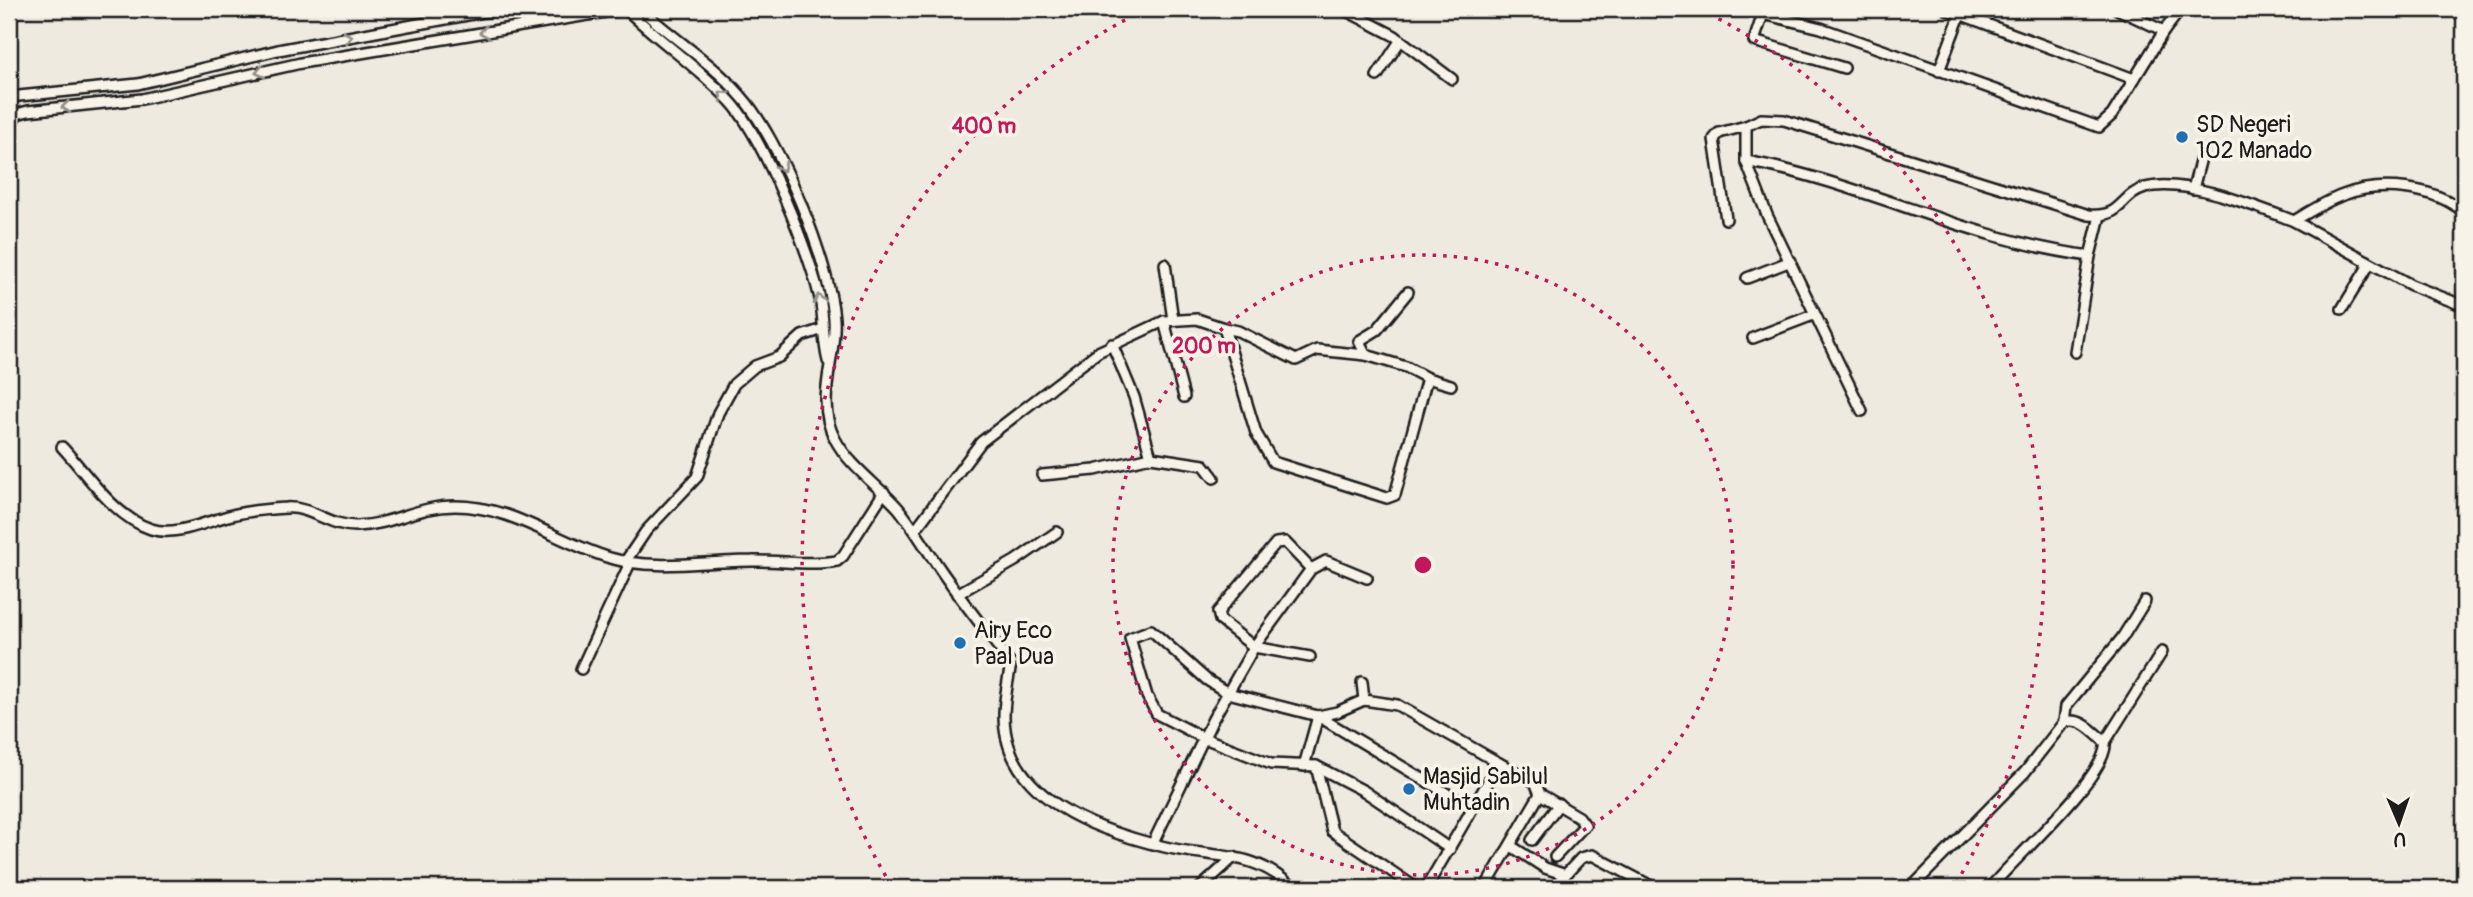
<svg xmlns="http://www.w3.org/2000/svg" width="2473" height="897" font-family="Pangolin,sans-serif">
<rect width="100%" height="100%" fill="#eeeae0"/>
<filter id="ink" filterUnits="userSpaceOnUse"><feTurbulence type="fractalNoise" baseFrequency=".0143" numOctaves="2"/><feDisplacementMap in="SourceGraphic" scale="14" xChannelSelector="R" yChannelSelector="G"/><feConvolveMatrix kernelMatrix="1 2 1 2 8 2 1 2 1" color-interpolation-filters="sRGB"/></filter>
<g filter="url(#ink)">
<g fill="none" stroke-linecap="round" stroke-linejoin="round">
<g stroke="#1c1c1c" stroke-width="14">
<g id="minor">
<path d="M 626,9 C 659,41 698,67 730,101 C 762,135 812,256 821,304 C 824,323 823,342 828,361"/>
<path d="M 641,9 C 673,39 712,62 741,96 C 779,138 830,262 834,319 C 837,359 814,400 835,439 C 849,466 879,486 899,509 C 917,532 930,556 947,579 C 967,608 990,635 1011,664 C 1008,681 1004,699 1004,716 C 1005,799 1098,831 1165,847 C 1215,859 1253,849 1293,888"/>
<path d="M 1343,9 L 1395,36 L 1452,79"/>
<path d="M 1746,9 L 1763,14"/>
<path d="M 1946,9 L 2134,79"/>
<path d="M 2117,9 L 2164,31 L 2181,9"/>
<path d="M 1844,68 L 1754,41 L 1763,14 L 1821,28 L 2099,127 L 2112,115 L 2164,31"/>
<path d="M 1939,71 L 1962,10"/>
<path d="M 1377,76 L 1400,41"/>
<path d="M 9,97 L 138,84 L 278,50 L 500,9"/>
<path d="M 9,126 L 17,114 L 28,111 L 142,99 L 301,63 L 624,9"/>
<path d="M 1746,161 C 1864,183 1971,241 2090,256"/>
<path d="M 2193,189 L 2203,150"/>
<path d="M 1726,219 L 1714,139 L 1719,133 L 1746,126"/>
<path d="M 2294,221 L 2367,261 L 2367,268 L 2342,309"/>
<path d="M 2367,261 L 2411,285 L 2464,306"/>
<path d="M 1165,264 L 1173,320"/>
<path d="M 1747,278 L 1791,261"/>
<path d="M 1164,321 L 1184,397"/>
<path d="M 1224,328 L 1238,331 L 1296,360 L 1317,350 L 1366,355 L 1359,341 L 1377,330 L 1408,292"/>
<path d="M 1753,338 L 1813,315"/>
<path d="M 1112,344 L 1134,397 L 1151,457"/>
<path d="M 2075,352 L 2090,256 L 2100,216"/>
<path d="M 1366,355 L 1406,367 L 1427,378"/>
<path d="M 1862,411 L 1767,215 L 1746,161 L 1746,126 L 1761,119 L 1784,120 L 2089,215 C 2123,218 2119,196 2145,188 C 2185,177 2257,207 2294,221 C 2309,212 2326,201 2343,195 C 2380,181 2433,186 2464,212"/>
<path d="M 62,447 C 87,474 114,517 151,529 C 175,537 205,522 228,516 C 246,511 268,509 286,508 C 311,506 331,527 357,526 C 392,525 417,506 455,506 C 513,506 556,542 610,558 C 654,571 706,561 752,561 C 780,560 809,566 837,561 L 843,556 L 884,492"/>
<path d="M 1042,475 L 1095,470 L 1151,457 L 1204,465 L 1214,478"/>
<path d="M 915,530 L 981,442 L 1098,352 L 1164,321 L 1197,319 L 1224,328 L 1256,433 L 1273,462 L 1387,498 L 1395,495 L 1427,378 L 1451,385"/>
<path d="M 625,562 L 646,531 L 697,477 L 718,413 L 734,384 L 755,366 L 779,357 L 802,336 L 823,329"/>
<path d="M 957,594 L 1015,561 L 1057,532"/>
<path d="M 1310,657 L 1254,647 L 1220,620 L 1218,612 L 1276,543 L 1285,542 L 1311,569"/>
<path d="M 581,669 L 630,563"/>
<path d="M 1362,682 L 1364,700"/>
<path d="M 2064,722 L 2066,706 L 2122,638 L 2145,601"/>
<path d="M 2105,742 L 2162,652"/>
<path d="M 1304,766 L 1318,716 L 1471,808"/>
<path d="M 1316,766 L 1332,831 L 1416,888"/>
<path d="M 1540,794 L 1579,817 L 1585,825 L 1555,857"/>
<path d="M 1532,840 L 1559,804"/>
<path d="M 1153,843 L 1213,719 L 1254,647 L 1311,569 L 1326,561 L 1367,578"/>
<path d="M 1511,846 L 1545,868 L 1563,874"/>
<path d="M 1450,849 L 1364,791 L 1316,766 L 1271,764 L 1204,738 L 1157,714 L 1147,696 L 1130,638 L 1151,630 L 1207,680 L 1228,693 L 1318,716 L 1337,712 L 1364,700 L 1397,705 L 1499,763"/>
<path d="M 1200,888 L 1234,857"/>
<path d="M 1426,888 L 1499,763 L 1535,782 L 1540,794 L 1485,888"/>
<path d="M 1553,888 L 1581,858 L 1592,855 L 1655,888"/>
<path d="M 1911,888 L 2025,772 L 2064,722 C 2082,717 2092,731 2105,742 C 2110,774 2012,860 1990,888"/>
</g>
</g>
<use href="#minor" stroke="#f7f3e8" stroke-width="9"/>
</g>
<defs><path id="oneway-chevron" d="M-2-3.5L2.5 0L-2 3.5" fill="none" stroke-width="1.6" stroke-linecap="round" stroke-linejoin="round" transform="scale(1.75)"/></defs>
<g stroke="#94928c">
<use href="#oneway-chevron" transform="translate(484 32) rotate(171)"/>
<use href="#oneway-chevron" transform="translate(348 37) rotate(-11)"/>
<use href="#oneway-chevron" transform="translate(260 72) rotate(168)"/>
<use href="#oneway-chevron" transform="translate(723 95) rotate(-137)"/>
<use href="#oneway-chevron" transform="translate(66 107) rotate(174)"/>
<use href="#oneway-chevron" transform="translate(782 167) rotate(65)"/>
<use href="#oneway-chevron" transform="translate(819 299) rotate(-103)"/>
</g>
</g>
<g fill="none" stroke="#c2185b" stroke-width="3.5" stroke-dasharray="3.5 7">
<circle cx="1423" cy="565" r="310"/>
<path d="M891 885A621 621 0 0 1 1146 9M1700 9A621 621 0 0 1 1955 885"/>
</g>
<g fill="#1f6fb2" stroke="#f7f3e8" stroke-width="2.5">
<circle cx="2182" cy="137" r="7"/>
<circle cx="960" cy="643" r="7"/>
<circle cx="1409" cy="789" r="7"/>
</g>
<g text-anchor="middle" stroke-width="7" stroke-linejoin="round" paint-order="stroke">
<g font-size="23" fill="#1c1c1c" stroke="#f7f3e8" text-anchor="start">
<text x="2196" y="132">SD Negeri<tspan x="2196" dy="26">102 Manado</tspan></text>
<text x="974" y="638">Airy Eco<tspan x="974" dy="26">Paal Dua</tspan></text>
<text x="1423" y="784">Masjid Sabilul<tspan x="1423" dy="26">Muhtadin</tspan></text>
</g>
</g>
<circle cx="1423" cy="565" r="10" fill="#c2185b" stroke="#f7f3e8" stroke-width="3.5"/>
<g font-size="21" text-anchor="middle" font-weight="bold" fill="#c2185b" stroke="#f7f3e8" stroke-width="7" stroke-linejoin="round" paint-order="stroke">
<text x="984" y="133">400 m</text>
<text x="1204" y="353">200 m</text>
</g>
<rect width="2473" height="897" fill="none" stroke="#f7f3e8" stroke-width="35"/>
<rect x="18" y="18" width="2438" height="862" fill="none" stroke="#1c1c1c" stroke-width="2.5" filter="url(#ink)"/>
<g transform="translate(2399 823) rotate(178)" stroke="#f7f3e8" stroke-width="5" paint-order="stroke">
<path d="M0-5L12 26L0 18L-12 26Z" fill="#1c1c1c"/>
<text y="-10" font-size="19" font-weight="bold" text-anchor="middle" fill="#1c1c1c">U</text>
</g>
</svg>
